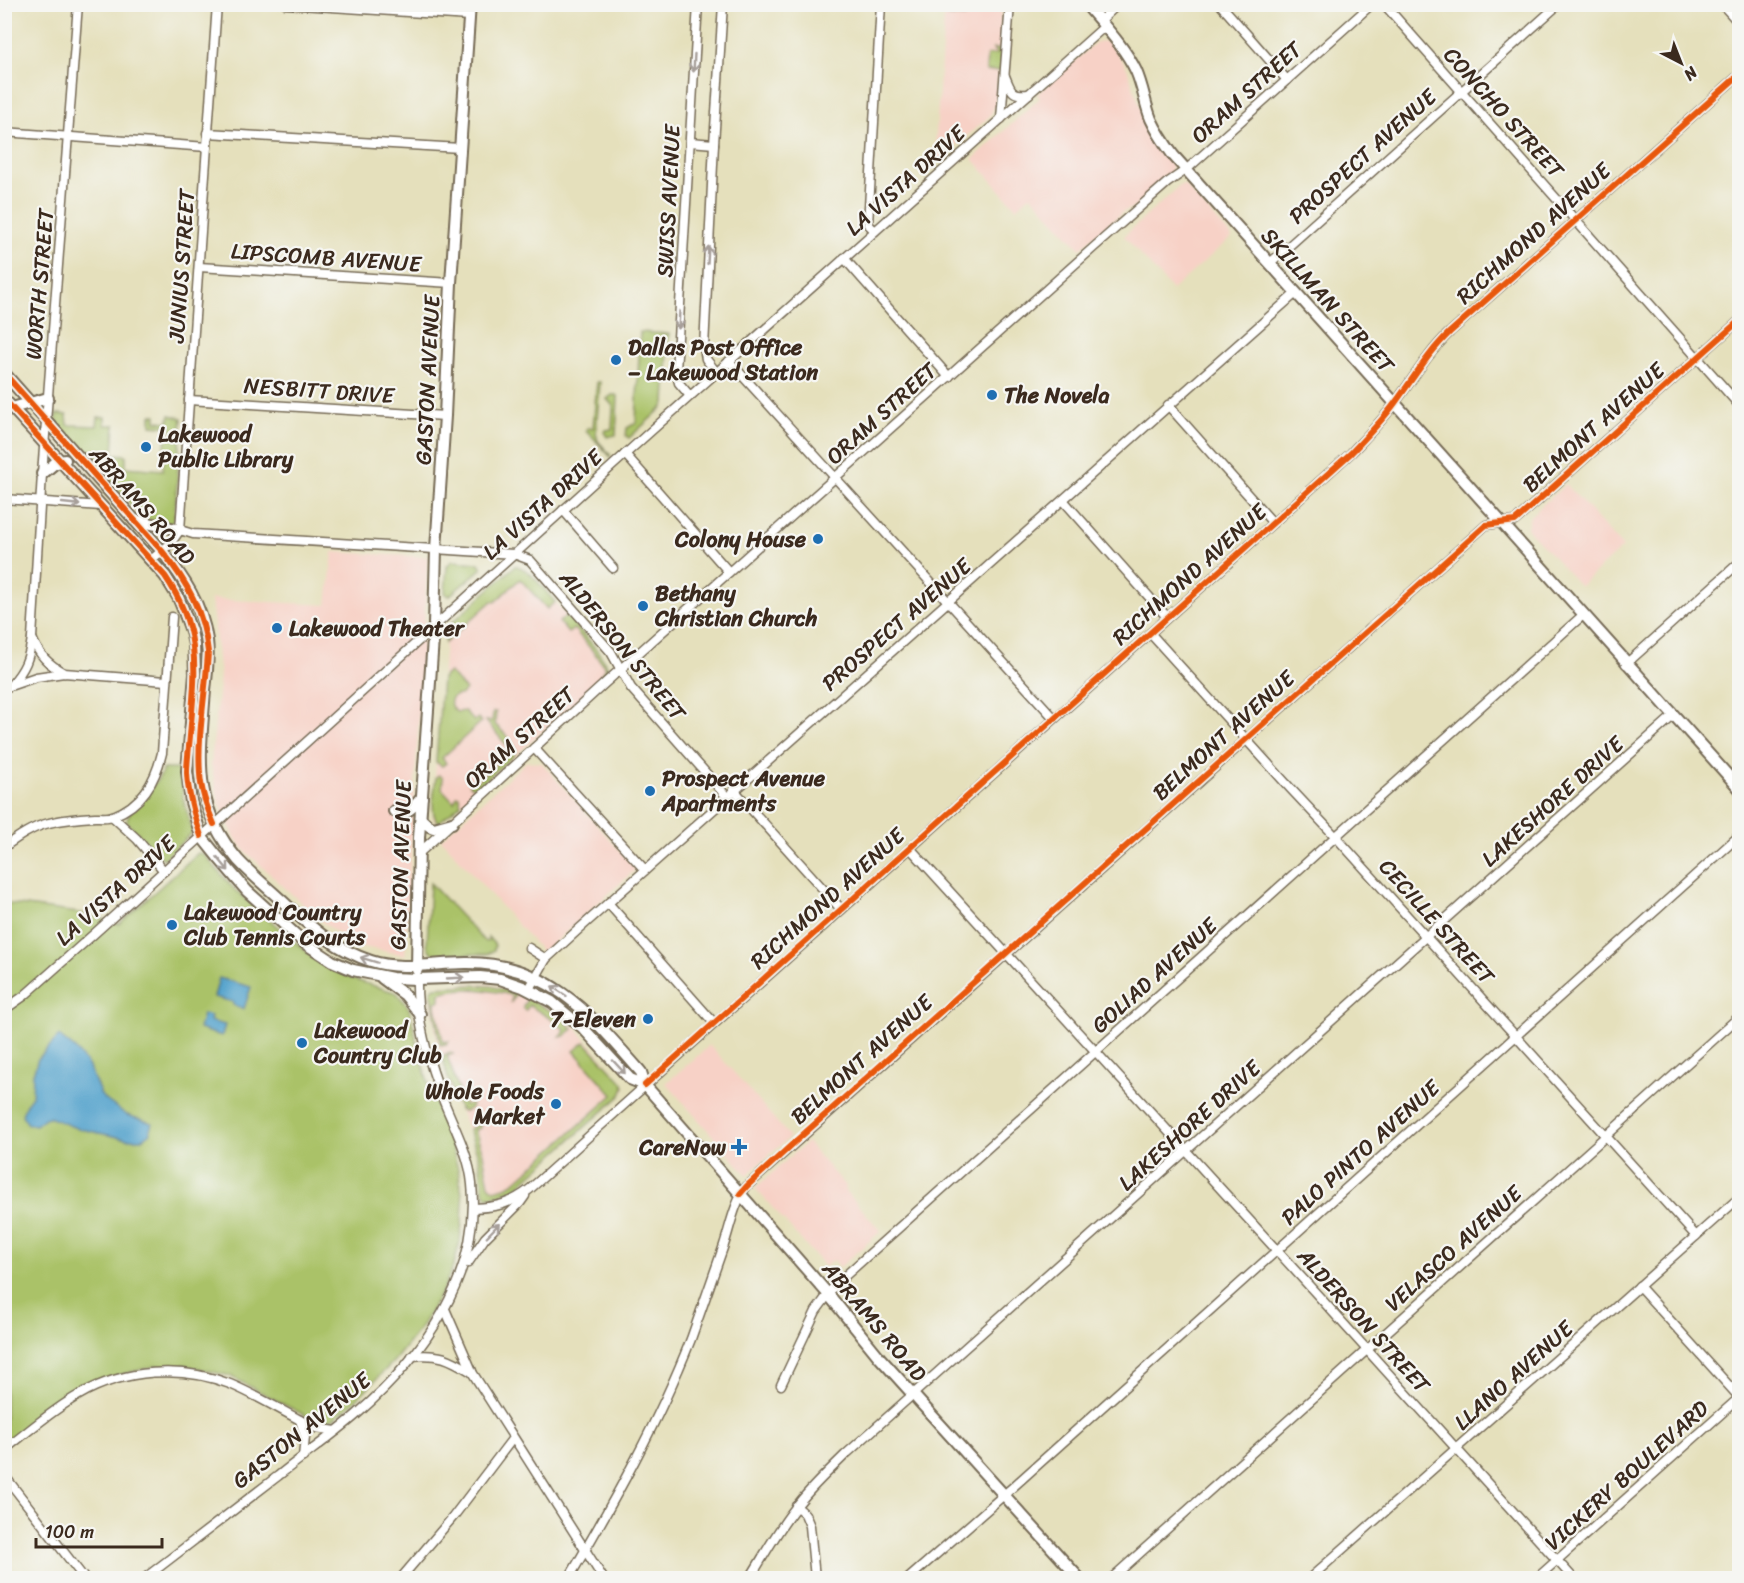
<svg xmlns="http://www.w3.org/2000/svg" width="1744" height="1583" font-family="Sriracha,sans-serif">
<rect width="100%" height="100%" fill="#f6f6f2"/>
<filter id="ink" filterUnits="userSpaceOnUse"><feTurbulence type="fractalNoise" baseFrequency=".0167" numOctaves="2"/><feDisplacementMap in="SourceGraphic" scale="12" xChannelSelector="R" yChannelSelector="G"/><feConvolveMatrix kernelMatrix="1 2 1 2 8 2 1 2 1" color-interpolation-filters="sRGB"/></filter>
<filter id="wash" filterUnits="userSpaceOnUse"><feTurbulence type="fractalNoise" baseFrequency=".008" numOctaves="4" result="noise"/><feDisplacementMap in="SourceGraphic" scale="24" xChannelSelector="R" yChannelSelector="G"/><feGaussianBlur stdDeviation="1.35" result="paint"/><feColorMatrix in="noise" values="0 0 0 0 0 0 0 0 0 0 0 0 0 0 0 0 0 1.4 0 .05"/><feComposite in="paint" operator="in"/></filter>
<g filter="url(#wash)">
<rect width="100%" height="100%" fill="#e5e0bc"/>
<g fill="#f7d1c6">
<path d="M 945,5 L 1002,5 L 996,105 L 989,117 L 934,164 Z"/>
<path d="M 1100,41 L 1107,42 L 1114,48 L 1127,68 L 1151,138 L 1172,165 L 1171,174 L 1167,179 L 1134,208 L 1124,211 L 1080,249 L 1031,195 L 1016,208 L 973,159 L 1040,98 L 1037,94 L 1095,43 Z"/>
<path d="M 1182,184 L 1185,185 L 1232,237 L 1172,290 L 1124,236 Z"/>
<path d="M 1566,484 L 1623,547 L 1580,586 L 1527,528 L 1530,516 Z"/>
<path d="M 333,552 L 428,557 L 405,955 L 363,947 L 349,941 L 321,921 L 245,851 L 235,838 L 219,803 L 211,765 L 220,675 L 211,599 L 327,605 Z"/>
<path d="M 516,566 L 520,566 L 525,569 L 543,589 L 597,650 L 610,669 L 607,674 L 441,822 L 436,823 L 433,818 L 434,790 L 446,628 Z"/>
<path d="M 526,762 L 542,763 L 636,869 L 543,953 L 441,839 Z"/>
<path d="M 473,983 L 491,984 L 518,992 L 531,998 L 559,1014 L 575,1027 L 624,1084 L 625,1088 L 624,1092 L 515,1189 L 501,1196 L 489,1197 L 485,1196 L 483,1193 L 478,1159 L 469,1130 L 452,1094 L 447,1078 L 437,1040 L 430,996 L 432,988 L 437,986 Z"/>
<path d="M 710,1045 L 790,1137 L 747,1175 L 666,1083 Z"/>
<path d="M 807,1142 L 846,1187 L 844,1189 L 881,1231 L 840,1267 L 833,1260 L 825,1267 L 755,1188 Z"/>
</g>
<g fill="#aac267" stroke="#727642" stroke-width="1.5">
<path d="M 949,5 L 949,4 L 997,5 L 997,9 L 991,9 L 991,6 L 968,5 L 966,6 L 965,17 L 948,16 Z"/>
<path d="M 993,49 L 999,49 L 1002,52 L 1001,69 L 999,71 L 986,71 L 987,55 L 997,54 Z"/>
<path d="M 640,332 L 669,334 L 665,403 L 663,407 L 629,438 L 626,436 L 627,428 L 636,423 Z"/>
<path d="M 597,382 L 600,382 L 596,433 L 598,441 L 610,454 L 610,456 L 586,430 L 587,428 L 593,428 Z"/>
<path d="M 612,395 L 616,395 L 618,397 L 616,435 L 607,437 L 604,432 L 606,430 L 612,429 L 613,406 L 607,399 Z"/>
<path d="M 58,414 L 67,415 L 68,425 L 97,426 L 98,417 L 105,417 L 105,425 L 115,425 L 113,454 L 126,455 L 126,467 L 163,470 L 166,436 L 171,436 L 172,427 L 151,425 L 151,415 L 156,415 L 156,421 L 168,422 L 170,415 L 182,418 L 174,521 L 169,524 L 143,518 L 61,428 L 56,419 L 56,415 Z"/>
<path d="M 452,561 L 479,563 L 482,568 L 449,596 L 445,593 L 447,566 Z"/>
<path d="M 515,566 C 528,566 546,592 555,602 L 547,609 L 520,579 L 495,602 L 492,601 L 445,643 L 446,628 Z"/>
<path d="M 567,615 L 597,650 L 609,669 L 608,672 L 603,676 L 601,674 L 606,669 L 596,655 L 574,629 L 568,633 L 559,622 Z"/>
<path d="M 449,672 L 466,690 L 460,695 C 448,695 448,707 457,712 L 465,711 L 474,721 L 478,718 L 481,722 L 442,758 L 446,763 L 442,766 L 436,762 L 442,678 Z"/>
<path d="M 493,712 L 496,712 L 495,724 C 503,733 518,743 514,755 L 476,789 L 470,785 L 469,782 L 472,780 L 476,782 L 508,754 L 506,752 L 509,748 L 486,721 L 492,721 Z"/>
<path d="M 163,769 L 182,769 L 183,798 L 193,832 L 164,859 L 156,853 L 127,822 C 126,807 158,788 163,769 Z"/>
<path d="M 439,775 L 443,778 L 442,789 L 454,802 L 457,796 L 459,796 L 461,804 L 438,823 C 429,812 435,790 436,777 Z"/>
<path d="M 198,853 L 204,854 L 234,889 L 321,964 L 355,980 L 397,993 L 409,1008 L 418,1047 L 431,1093 L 450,1140 L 458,1169 L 463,1201 L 462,1222 L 460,1241 L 454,1264 L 443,1290 L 421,1327 L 394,1361 L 354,1402 L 333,1419 L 326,1421 L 310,1418 L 230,1376 L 184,1365 L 156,1366 L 123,1374 L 93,1383 L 63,1399 L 5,1443 L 5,903 L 86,914 L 119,924 Z"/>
<path d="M 430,883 L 485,942 L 488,941 L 488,937 L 495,945 L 494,950 L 488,954 L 436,955 L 430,951 L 427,945 Z"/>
<path d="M 471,985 L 491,986 L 516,993 L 511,1003 L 512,995 C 490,990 462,986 440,993 L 440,1001 L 435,1002 L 443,1042 L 449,1041 L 447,1044 L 440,1045 L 431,990 L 435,987 Z"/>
<path d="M 528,998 L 559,1016 L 573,1029 L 564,1036 L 560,1037 L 565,1030 L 554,1021 L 529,1005 L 526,1010 L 523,1009 L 523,1006 Z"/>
<path d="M 585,1042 L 623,1083 L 624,1088 L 621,1095 L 515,1189 L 500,1195 L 487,1197 L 483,1190 L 479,1159 L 469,1129 L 478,1124 L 480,1125 L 480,1128 L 475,1130 L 483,1154 L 489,1185 L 495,1190 L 508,1186 L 516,1181 L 613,1095 L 574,1051 Z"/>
<path d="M 450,1052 L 453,1054 L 447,1056 L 464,1105 L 470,1104 L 472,1105 L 471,1108 L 463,1112 L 460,1110 L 448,1078 L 442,1056 Z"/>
</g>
<g fill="#52a2cc" stroke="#466675" stroke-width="1.5">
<path d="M 219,978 L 251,987 L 244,1009 L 233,1005 L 233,1002 L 214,997 Z"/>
<path d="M 203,1014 L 211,1016 L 210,1021 L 225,1025 L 222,1036 L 199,1029 Z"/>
<path d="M 59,1036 L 75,1049 L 88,1065 L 101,1095 L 107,1101 L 127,1115 L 152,1123 L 150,1130 L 151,1133 L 143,1139 L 127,1139 L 76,1128 L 49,1117 L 45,1118 L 36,1125 L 28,1124 L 22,1115 L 26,1104 L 32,1096 L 33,1074 L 38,1059 Z"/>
</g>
</g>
<g filter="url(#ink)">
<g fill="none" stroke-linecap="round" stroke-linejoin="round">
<g stroke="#766a55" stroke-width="11">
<g id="minor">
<path d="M 285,4 L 469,16"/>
<path d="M 1220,4 L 1287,80"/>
<path d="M 1384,4 L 1740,406"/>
<path d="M 1722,4 L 1740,24"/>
<path d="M 1100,21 L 1118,4"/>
<path d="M 1005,76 C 1011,90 1011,96 1029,94"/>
<path d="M 1001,119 L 1010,4"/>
<path d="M 4,132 L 207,147"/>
<path d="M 207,133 L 460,148"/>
<path d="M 690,142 L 714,144"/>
<path d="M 875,231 L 868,224 L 881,4"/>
<path d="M 844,258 L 949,377"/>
<path d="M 1270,263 L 1559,4"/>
<path d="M 199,267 L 451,283"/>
<path d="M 729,361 L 1054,718"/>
<path d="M 716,372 L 706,359 L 704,348 L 714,144 L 723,4"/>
<path d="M 690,396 L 679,383 L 676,371 L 698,4"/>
<path d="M 189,400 L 445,416"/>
<path d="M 1168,405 L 1273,523"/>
<path d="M 625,454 L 729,572"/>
<path d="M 4,499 L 101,506"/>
<path d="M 1063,500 L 1167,617"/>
<path d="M 563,510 L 613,568"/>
<path d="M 180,530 L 193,534 L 514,554 L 530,560 L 611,652 L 631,688 L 727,797"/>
<path d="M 180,530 L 217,4"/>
<path d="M 151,560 L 170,544 L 180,530"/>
<path d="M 1150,633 L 1290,788 L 1336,837 L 1696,1236"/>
<path d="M 32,638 C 39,655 48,664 64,673"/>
<path d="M 1626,664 L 1740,562"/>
<path d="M 11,685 C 25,669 29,659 32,638 L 42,474 L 78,4"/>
<path d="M 4,688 L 36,677 L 64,673 L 166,681"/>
<path d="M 534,748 L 645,870"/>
<path d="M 734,790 L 841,909"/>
<path d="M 112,816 L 137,839 L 164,871"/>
<path d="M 4,847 C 18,837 32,827 49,823 C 64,819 79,818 95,817 C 100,817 108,818 113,816 C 142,805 155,782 162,753 L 172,617"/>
<path d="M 910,848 L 1323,1301 L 1573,1578"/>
<path d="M 418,854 L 604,684 L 783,524 L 1093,248 L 1167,183 L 1186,170 L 1372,4"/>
<path d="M 608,903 L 714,1023"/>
<path d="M 529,948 L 546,959"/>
<path d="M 529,989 L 546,959 L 579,929 L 1296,293"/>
<path d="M 4,1010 L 24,996 L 95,933 L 632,448 L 1105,26"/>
<path d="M 474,1208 C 497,1207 511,1204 530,1189 L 1351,453 C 1366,437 1382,421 1395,403 C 1413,379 1428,353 1450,332 L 1740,74"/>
<path d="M 468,1263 L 485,1238 L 520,1203 L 525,1196"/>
<path d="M 1639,1286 L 1740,1398"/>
<path d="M 445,1309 L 472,1371"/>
<path d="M 412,1356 C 439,1353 449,1358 472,1372 L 603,1578"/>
<path d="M 781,1385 L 816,1311 L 836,1284 L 1583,615"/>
<path d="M 4,1450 C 29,1431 52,1410 79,1395 C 124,1369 182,1365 230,1384 C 254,1394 277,1408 300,1420"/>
<path d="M 303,1457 L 305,1437 L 300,1420 L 316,1428 L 336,1431"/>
<path d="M 4,1475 L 84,1578"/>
<path d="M 796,1506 L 805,1514 L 810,1526 L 815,1578"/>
<path d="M 145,1578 C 190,1544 234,1510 278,1476 C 304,1455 332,1436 357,1414 C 423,1357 481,1276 472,1184 C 469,1152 452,1124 441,1094 C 428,1060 416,1016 417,979"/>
<path d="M 401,1578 L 453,1517 L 513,1438"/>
<path d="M 569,1578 C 614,1501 658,1423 691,1339 C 702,1308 713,1276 724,1245 C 731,1224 734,1203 747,1186 L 1486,525 L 1515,521 L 1740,320"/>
<path d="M 750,1578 C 765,1554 778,1529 796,1507 C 810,1488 828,1472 845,1455 L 1673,716"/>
<path d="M 909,1578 L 1013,1487 L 1740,835"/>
<path d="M 1112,1578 L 1740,1016"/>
<path d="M 1310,1578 L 1740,1197"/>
<path d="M 1537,1578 L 1740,1397"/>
</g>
</g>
<g stroke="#766a55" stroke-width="14">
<g id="major">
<path d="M 1086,4 C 1104,26 1124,46 1136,71 C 1143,87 1145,104 1151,119 C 1157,132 1165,144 1173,155 L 1740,789"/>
<path d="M 4,373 L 162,551 C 184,578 202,605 207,640 C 209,656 207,674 205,690 C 200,758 191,804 238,860 C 251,874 267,887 281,900 C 309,925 335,950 371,961 C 402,971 434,963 466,963 C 548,962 591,1015 641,1072 L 645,1085 L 828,1294 L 880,1358 L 1079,1578"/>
<path d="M 4,399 L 165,576 L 178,597 L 183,609 L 191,631 L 194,645 L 195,674 L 187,771 L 189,787 L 191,802 L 201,836 L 217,856 L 247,891 L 306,944 L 332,961 L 353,970 L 392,978 L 417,979 L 480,977 L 500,979 L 523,987 L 552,1002 L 583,1028 L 630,1079 L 645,1085"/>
<path d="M 12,408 L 48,398"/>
<path d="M 42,474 L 54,464 L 65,460"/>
<path d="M 134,520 L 180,530"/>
<path d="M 394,811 C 407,815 414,807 422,797"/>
<path d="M 421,819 L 429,826 L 434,828 L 452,823"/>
<path d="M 417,970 L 419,838 L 434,625 L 436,549 L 445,416 L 451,283 L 470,4"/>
<path d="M 382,978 L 405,995 L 420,1014"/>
</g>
</g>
<use href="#minor" stroke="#fff" stroke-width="8"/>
<use href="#major" stroke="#fff" stroke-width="10"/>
<g stroke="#f6f6f2" stroke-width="10">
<g id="cycleway">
<path d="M 4,373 L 162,551 C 187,582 204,612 208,652 C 206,691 197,735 200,774 C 201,792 207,808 214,824"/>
<path d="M 4,399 L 165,576 C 203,632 195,673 190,736 C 189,748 187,761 187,773 C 188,794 194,815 201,836"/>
<path d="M 645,1085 L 1351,453 C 1366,437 1382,421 1395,403 C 1413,379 1428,353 1450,332 L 1740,74"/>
<path d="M 740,1194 L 747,1186 L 797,1140 L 1486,525 L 1515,521 L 1740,320"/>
</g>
</g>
<use href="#cycleway" stroke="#e8590c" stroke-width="6"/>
</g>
<defs><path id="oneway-shaft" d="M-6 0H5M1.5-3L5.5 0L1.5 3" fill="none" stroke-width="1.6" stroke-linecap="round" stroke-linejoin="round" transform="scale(1.5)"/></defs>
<g stroke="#a79f9a">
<use href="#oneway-shaft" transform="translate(694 63) rotate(93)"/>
<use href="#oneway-shaft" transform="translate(708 255) rotate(-87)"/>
<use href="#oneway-shaft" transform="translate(679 320) rotate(93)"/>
<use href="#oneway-shaft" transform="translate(71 504) rotate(6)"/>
<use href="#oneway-shaft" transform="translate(223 864) rotate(51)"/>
<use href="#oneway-shaft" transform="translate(369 960) rotate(-163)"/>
<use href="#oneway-shaft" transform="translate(455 978) rotate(-3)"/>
<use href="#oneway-shaft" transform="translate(559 991) rotate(-147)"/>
<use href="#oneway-shaft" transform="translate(619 1067) rotate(47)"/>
<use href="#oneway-shaft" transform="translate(493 1230) rotate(-46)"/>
</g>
</g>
<g fill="#1f6fb2" stroke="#f6f6f2" stroke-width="2">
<circle cx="616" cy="360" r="6"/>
<circle cx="992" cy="395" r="6"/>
<circle cx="146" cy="447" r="6"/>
<circle cx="818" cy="539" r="6"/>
<circle cx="643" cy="606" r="6"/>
<circle cx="277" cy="628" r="6"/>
<circle cx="650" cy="791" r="6"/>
<circle cx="172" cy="925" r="6"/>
<circle cx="648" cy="1019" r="6"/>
<circle cx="302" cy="1043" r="6"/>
<circle cx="556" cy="1104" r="6"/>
<path d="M736 1138h6v6h6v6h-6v6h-6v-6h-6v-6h6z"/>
</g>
<g text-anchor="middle" stroke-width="4.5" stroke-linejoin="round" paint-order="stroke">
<g font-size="22" fill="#3b2a1e" stroke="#f6f6f2">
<text transform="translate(1246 92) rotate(-42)" y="8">ORAM STREET</text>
<text transform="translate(1504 112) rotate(48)" y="8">CONCHO STREET</text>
<text transform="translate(1362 156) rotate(-42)" y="8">PROSPECT AVENUE</text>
<text transform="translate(905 180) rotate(-42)" y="8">LA VISTA DRIVE</text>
<text transform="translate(668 201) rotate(-87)" y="8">SWISS AVENUE</text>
<text transform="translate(1533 233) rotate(-42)" y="8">RICHMOND AVENUE</text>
<text transform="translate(326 257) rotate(4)" y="8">LIPSCOMB AVENUE</text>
<text transform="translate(181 266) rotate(-86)" y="8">JUNIUS STREET</text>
<text transform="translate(39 284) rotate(-85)" y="8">WORTH STREET</text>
<text transform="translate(1328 300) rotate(48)" y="8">SKILLMAN STREET</text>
<text transform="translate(427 380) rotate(-87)" y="8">GASTON AVENUE</text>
<text transform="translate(319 390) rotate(4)" y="8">NESBITT DRIVE</text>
<text transform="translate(881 413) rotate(-42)" y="8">ORAM STREET</text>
<text transform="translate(1593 427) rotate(-42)" y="8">BELMONT AVENUE</text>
<text transform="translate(542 504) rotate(-42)" y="8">LA VISTA DRIVE</text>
<text transform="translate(143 505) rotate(49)" y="8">ABRAMS ROAD</text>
<text transform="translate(1189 574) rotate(-42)" y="8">RICHMOND AVENUE</text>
<text transform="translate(896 624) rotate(-41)" y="8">PROSPECT AVENUE</text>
<text transform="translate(623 645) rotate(51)" y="8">ALDERSON STREET</text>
<text transform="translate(1223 735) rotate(-42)" y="8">BELMONT AVENUE</text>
<text transform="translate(519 737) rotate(-42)" y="8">ORAM STREET</text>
<text transform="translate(1552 801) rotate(-42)" y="8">LAKESHORE DRIVE</text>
<text transform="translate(400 865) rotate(-88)" y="8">GASTON AVENUE</text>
<text transform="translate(115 890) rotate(-42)" y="8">LA VISTA DRIVE</text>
<text transform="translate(827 898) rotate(-42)" y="8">RICHMOND AVENUE</text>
<text transform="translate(1437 921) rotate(48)" y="8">CECILLE STREET</text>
<text transform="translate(1154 975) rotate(-42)" y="8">GOLIAD AVENUE</text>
<text transform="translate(861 1059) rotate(-42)" y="8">BELMONT AVENUE</text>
<text transform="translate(1189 1125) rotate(-42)" y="8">LAKESHORE DRIVE</text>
<text transform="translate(1360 1152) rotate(-42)" y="8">PALO PINTO AVENUE</text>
<text transform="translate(1453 1248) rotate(-42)" y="8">VELASCO AVENUE</text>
<text transform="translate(1364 1320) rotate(48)" y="8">ALDERSON STREET</text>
<text transform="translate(875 1321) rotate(50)" y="8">ABRAMS ROAD</text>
<text transform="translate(1513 1375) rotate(-42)" y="8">LLANO AVENUE</text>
<text transform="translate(301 1430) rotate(-39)" y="8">GASTON AVENUE</text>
<text transform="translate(1626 1475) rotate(-42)" y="8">VICKERY BOULEVARD</text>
</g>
<g font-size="22" font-weight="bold" fill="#3b2a1e" stroke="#f6f6f2" text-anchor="start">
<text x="628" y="355">Dallas Post Office<tspan x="628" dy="25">– Lakewood Station</tspan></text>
<text x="1004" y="403">The Novela</text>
<text x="158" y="442">Lakewood<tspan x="158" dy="25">Public Library</tspan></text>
<text x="806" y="547" text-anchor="end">Colony House</text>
<text x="655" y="601">Bethany<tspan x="655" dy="25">Christian Church</tspan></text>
<text x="289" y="636">Lakewood Theater</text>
<text x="662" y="786">Prospect Avenue<tspan x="662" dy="25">Apartments</tspan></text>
<text x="184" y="920">Lakewood Country<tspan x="184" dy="25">Club Tennis Courts</tspan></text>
<text x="636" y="1027" text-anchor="end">7-Eleven</text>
<text x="314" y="1038">Lakewood<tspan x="314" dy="25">Country Club</tspan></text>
<text x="544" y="1099" text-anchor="end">Whole Foods<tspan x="544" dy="25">Market</tspan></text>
<text x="726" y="1155" text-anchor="end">CareNow</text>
</g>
</g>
<rect width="1744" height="1583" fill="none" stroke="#f6f6f2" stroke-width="24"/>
<g transform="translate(1681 63) rotate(138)" stroke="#f6f6f2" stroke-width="4.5" paint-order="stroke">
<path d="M0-4.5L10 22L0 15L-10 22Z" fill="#3b2a1e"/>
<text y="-9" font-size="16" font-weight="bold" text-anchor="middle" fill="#3b2a1e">N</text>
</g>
<path d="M36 1538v9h126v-9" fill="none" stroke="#3b2a1e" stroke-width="3"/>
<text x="45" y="1538" font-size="18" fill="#3b2a1e" stroke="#f6f6f2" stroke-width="4.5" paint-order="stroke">100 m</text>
</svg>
